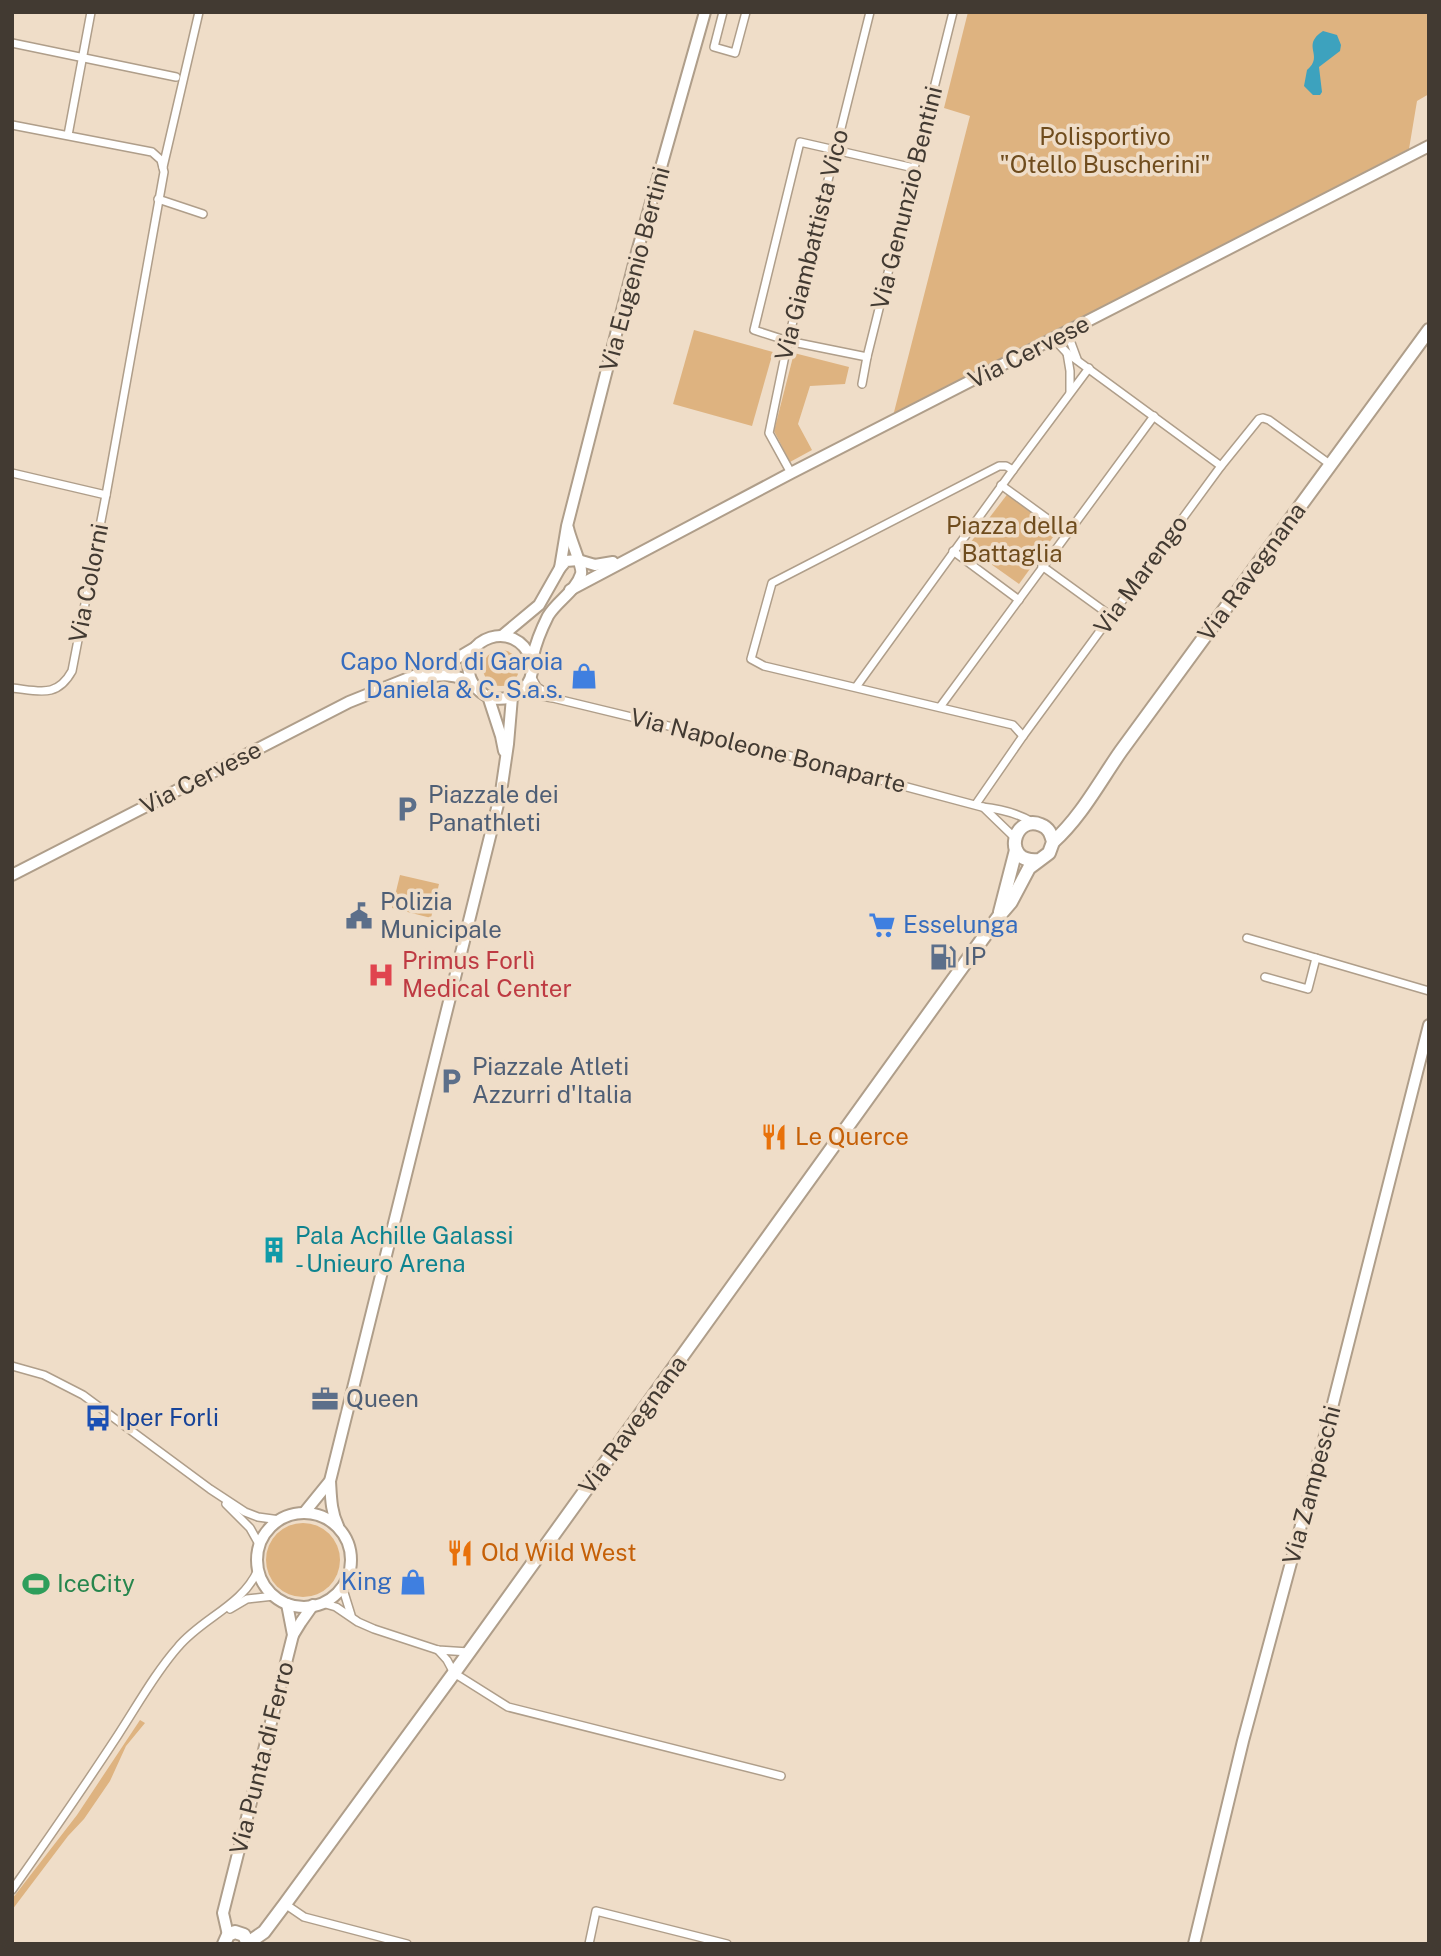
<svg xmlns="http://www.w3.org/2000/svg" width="1441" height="1956" font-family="'Public Sans',sans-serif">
<rect width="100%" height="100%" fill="#efddc8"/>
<g fill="#deb380">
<path d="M 968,12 L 1429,12 L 1429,94 L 1417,101 L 1409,149 L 893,416 L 970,116 L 944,108 Z"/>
<path d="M 694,330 L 773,352 L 752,426 L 673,404 Z"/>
<path d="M 794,353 L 849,367 L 845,384 L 810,386 L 798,424 L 812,450 L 790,462 L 774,431 Z"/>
<path d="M 1009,492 L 1056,533 L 1019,584 L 967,547 Z"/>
<circle cx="501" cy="668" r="18"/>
<path d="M 400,875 L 439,884 L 431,918 L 392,908 Z"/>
<circle cx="303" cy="1560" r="37"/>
<path d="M 140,1720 L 145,1723 L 126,1746 L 110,1781 L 84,1819 L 68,1836 L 12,1910 L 12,1899 L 77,1815 Z"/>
</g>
<path fill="#3da2be" d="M 1323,31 L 1337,35 L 1341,45 L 1340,51 L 1319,67 L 1322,92 L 1320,95 L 1313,95 L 1304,86 L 1307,70 C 1325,55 1300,46 1323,31 Z"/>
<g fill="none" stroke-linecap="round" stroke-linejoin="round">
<g stroke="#af9e8a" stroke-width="10">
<g id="street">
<path d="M 723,12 L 714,47 L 735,53 L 746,12"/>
<path d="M 12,43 L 176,77"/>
<path d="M 12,125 L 152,152 L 161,160 L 164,172 L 106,495 L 12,473"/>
<path d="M 68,135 L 91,12"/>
<path d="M 163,167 L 199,12"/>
<path d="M 158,199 L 203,214"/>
<path d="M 1067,332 L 1077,359"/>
<path d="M 1054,339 L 1067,353 L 1221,466"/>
<path d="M 1067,353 L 1070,371 L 1070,392"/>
<path d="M 867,357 L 788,341 L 754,330 L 800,142 L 914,168"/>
<path d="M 862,384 L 867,357 L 953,12"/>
<path d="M 1013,470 L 1006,466 L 999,466 L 772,583 L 751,659 L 764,666 L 1013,725 L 1023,736"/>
<path d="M 791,473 L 769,433 L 788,341 L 870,12"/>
<path d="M 1001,485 L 1067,533"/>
<path d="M 953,551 L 1019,600"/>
<path d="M 1042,566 L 1111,616"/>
<path d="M 531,676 L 537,687 L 550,695"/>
<path d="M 856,687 L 1013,470 L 1089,368"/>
<path d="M 12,688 C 40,691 57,698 72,671 L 106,495"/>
<path d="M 520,692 L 553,698 L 768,750 L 982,807 C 1001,809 1018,813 1034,823"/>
<path d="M 940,707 L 1154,416"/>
<path d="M 976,804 L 1023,736 L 1221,466 L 1259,419 L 1263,418 L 1269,420 L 1331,465"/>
<path d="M 983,807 L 1015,838"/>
<path d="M 1247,938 L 1316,958 L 1308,989 L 1265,977"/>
<path d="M 1316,958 L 1429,991"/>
<path d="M 12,1366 L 44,1375 L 83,1395 L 210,1489 L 245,1512 L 258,1517 L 280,1520"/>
<path d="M 226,1504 L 250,1528 L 259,1544"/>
<path d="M 342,1586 L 351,1615"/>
<path d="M 322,1603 L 336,1607 L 358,1622 L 374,1629 L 438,1650 L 469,1652"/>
<path d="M 230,1609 L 247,1599 L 274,1596"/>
<path d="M 438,1650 L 447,1660 L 454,1673 L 508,1707 L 781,1776"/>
<path d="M 12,1890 C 48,1839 84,1787 118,1735 C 137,1706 155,1673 178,1647 C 202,1618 242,1606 258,1570"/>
<path d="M 285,1904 L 304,1917 L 407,1944"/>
<path d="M 589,1944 L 596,1911 L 727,1944"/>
</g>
</g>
<g stroke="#af9e8a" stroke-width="14">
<g id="secondary">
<path d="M 560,568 L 567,526 L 637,252 L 705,12"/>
<path d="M 570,590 L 791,473 L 1429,146"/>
<path d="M 503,635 L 539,605 L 560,568 L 566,561 L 578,560 L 595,565 L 613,562"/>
<path d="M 531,659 C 516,618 458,637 470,677 C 473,687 482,695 492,698 C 511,702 529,690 532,672 C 533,666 531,661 533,656 C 536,642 542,628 548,616 C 557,601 576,591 581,574 C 583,567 570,539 568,528"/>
<path d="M 418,678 C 439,675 455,672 473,684"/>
<path d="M 488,696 L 501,736 L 504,751"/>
<path d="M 12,875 L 349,702 L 454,660 L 476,647"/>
<path d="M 330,1481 C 331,1497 331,1512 338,1526"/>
<path d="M 304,1513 L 330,1481 L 501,792 L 508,744 L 512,697"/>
<circle cx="304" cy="1560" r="47"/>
<path d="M 293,1635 L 301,1622 L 313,1605"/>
<path d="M 228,1935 L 223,1913 L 293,1635 L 287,1604"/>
<path d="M 1194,1944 L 1243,1741 L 1321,1451 L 1429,1025"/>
</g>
</g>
<g stroke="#af9e8a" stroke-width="16">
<g id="primary">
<path d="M 1053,842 C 1081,817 1100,781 1121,751 L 1429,330"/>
<path d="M 1000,912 L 1016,850"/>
<path d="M 248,1943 L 264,1932 L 285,1904 L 454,1673 L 999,916 L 1011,902 L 1029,868 L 1049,853 L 1053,842 C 1051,834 1049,828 1041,825 C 1014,813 1000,864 1039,860"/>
<path d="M 224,1944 L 228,1935 L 235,1932 L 244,1935 L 248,1944"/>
</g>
</g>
<use href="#street" stroke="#fff" stroke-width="7"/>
<use href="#secondary" stroke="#fff" stroke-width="10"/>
<use href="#primary" stroke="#fff" stroke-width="12"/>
</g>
<defs>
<g id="shop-bare" transform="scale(2.1)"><path d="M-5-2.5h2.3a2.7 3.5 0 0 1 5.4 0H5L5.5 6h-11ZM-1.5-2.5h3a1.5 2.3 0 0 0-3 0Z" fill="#3f7fe0" stroke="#efddc8" stroke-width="2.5" paint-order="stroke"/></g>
<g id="parking-bare" transform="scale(2.1)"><path d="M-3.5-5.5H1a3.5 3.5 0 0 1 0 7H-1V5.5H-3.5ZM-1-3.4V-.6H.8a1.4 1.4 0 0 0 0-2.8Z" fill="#5c6f8a" stroke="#efddc8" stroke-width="2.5" paint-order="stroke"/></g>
<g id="civic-bare" transform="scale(2.1)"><path d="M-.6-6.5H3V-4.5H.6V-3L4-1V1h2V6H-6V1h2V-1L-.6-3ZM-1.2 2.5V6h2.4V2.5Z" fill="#5c6f8a" stroke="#efddc8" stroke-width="2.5" paint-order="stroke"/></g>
<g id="supermarket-bare" transform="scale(2.1)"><path d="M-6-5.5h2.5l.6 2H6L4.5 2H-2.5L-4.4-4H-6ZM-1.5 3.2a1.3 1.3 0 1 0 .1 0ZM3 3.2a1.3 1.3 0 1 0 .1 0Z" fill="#3f7fe0" stroke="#efddc8" stroke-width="2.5" paint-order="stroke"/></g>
<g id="fuel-bare" transform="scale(2.1)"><path d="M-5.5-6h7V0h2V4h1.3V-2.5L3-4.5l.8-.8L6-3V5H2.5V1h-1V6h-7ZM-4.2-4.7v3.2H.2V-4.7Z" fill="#5c6f8a" stroke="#efddc8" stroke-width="2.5" paint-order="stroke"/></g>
<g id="hospital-bare" transform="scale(2.1)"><path d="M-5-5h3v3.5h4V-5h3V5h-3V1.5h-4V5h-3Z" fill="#e0444e" stroke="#efddc8" stroke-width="2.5" paint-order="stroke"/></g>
<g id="restaurant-bare" transform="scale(2.1)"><path d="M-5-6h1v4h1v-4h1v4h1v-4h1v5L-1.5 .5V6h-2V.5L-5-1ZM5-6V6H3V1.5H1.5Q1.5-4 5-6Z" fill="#e8710a" stroke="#efddc8" stroke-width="2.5" paint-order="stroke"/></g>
<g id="building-bare" transform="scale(2.1)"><path d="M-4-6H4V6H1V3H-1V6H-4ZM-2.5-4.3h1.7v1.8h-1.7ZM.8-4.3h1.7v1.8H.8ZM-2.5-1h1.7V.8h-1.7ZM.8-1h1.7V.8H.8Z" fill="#0f9aa8" stroke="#efddc8" stroke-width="2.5" paint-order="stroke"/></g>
<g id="office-bare" transform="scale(2.1)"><path d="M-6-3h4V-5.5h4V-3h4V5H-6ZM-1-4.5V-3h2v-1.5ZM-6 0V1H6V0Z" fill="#5c6f8a" stroke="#efddc8" stroke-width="2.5" paint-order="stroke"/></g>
<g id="bus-bare" transform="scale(2.1)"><path d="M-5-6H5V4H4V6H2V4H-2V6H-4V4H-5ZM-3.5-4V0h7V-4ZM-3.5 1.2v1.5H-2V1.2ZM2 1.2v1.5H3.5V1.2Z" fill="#1a4fb4" stroke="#efddc8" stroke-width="2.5" paint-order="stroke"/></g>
<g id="stadium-bare" transform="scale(2.1)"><path d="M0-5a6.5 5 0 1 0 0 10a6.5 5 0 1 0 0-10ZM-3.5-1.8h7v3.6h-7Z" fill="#2e9e5b" stroke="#efddc8" stroke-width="2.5" paint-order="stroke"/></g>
</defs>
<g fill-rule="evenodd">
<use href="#shop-bare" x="584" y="676"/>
<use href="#parking-bare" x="407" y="809"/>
<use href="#civic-bare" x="359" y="916"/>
<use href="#supermarket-bare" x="882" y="925"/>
<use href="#fuel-bare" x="943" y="957"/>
<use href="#hospital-bare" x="381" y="975"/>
<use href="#parking-bare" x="451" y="1081"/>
<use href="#restaurant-bare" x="774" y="1137"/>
<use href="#building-bare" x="274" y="1250"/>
<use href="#office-bare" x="325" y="1399"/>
<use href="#bus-bare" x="98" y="1418"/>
<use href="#restaurant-bare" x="460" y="1553"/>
<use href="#shop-bare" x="413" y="1582"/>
<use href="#stadium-bare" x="36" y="1584"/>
</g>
<g text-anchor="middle" stroke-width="7" stroke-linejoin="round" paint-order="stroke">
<g font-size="24" fill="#6f4c1d" stroke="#efddc8">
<text x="1105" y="145">Polisportivo<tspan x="1105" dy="28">"Otello Buscherini"</tspan></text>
<text x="1012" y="534">Piazza della<tspan x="1012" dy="28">Battaglia</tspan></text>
</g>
<g font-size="24" fill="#423a32" stroke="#efddc8">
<text transform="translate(907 198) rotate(-76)" y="8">Via Genunzio Bentini</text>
<text transform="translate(812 245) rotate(-76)" y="8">Via Giambattista Vico</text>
<text transform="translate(635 269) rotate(-75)" y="8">Via Eugenio Bertini</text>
<text transform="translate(1029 352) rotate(-27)" y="8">Via Cervese</text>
<text transform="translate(1252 572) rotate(-54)" y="8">Via Ravegnana</text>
<text transform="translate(1141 575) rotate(-54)" y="8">Via Marengo</text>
<text transform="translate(89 583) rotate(-79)" y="8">Via Colorni</text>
<text transform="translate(768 751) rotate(14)" y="8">Via Napoleone Bonaparte</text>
<text transform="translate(201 778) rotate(-27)" y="8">Via Cervese</text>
<text transform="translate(633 1425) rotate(-54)" y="8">Via Ravegnana</text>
<text transform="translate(1312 1485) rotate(-75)" y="8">Via Zampeschi</text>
<text transform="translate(262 1758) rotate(-76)" y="8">Via Punta di Ferro</text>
</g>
<g font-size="24" fill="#366cbe" stroke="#efddc8" text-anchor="end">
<text x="563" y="670">Capo Nord di Garoia<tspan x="563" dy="28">Daniela &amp; C. S.a.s.</tspan></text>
<text x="903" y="933" text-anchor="start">Esselunga</text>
<text x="392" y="1590">King</text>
</g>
<g font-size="24" fill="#4e5e75" stroke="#efddc8" text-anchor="start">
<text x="428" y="803">Piazzale dei<tspan x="428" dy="28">Panathleti</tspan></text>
<text x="380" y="910">Polizia<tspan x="380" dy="28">Municipale</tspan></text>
<text x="964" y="965">IP</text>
<text x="472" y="1075">Piazzale Atleti<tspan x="472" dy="28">Azzurri d'Italia</tspan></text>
<text x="346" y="1407">Queen</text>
</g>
<g font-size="24" fill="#be3a42" stroke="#efddc8" text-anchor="start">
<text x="402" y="969">Primus Forlì<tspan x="402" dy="28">Medical Center</tspan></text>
</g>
<g font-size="24" fill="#c56008" stroke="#efddc8" text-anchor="start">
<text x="795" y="1145">Le Querce</text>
<text x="481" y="1561">Old Wild West</text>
</g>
<g font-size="24" fill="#0d838f" stroke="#efddc8" text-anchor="start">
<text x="295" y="1244">Pala Achille Galassi<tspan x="295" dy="28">- Unieuro Arena</tspan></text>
</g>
<g font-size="24" fill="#164399" stroke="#efddc8" text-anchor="start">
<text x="119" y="1426">Iper Forli</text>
</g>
<g font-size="24" fill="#27864d" stroke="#efddc8" text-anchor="start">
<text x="57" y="1592">IceCity</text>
</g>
</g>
<rect width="1441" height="1956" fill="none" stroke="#423a32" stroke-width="28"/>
</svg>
